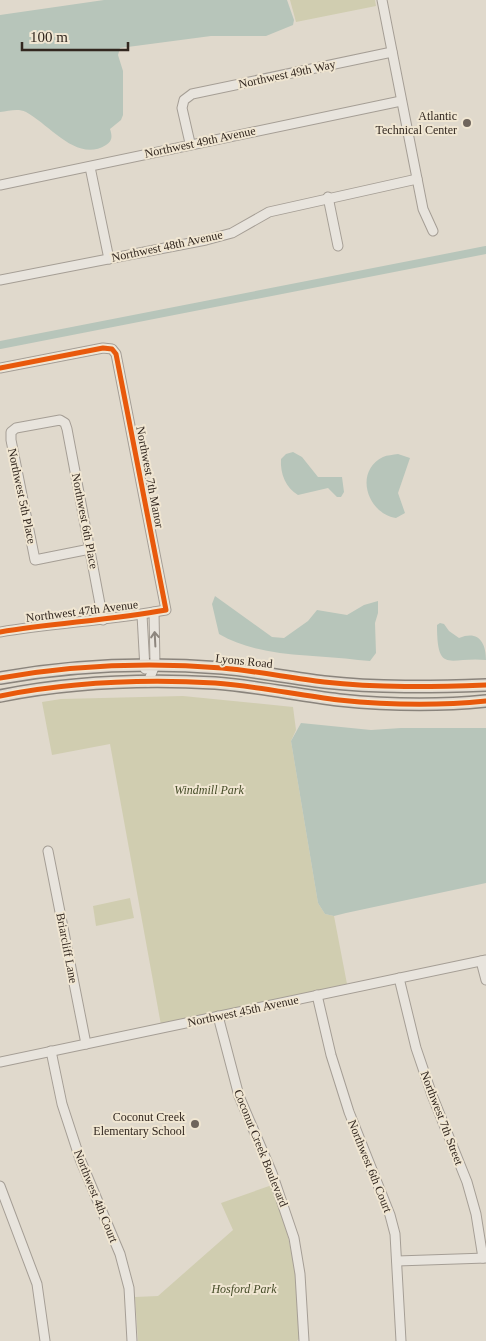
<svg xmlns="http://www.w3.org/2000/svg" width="486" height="1341" font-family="'Times New Roman',serif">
<rect width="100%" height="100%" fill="#e0d9cc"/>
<g fill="#d0cdb0">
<path d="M 290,0 L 375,0 L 376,6 L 296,22 Z"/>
<path d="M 183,696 L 293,707 L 296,730 L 291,741 L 318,903 L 325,914 L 334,916 L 347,984 L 161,1025 L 110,744 L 52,755 L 42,702 L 61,699 Z"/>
<path d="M 130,898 L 134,918 L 96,926 L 93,906 Z"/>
<path d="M 272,1185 L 287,1232 L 295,1270 L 300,1337 L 297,1341 L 138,1341 L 135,1297 L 158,1296 L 233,1230 L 221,1203 Z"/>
</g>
<g fill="#b7c5ba">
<path d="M 104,0 L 287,0 L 294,20 L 293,25 L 266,36 L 211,36 L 120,48 L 118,55 L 123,71 L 123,115 L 121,120 L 110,129 C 112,135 113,141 106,145 C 77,163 50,125 26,112 C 18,108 9,111 0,112 L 0,15 Z"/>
<path d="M 293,452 L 302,457 L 318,477 L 342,477 L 344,492 L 341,497 L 337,497 L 328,488 L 298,495 C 286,488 280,474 281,459 L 286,454 Z"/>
<path d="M 398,454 L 410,458 L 398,493 L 405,513 L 396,518 C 368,514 353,472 383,457 C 387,455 393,455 398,454 Z"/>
<path d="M 215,596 L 272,637 L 284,638 L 308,621 L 317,610 L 347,615 L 364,605 L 378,601 L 378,613 L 375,623 L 376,653 L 370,661 L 358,660 C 313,654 260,658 219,634 L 212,604 Z"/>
<path d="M 440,623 L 444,624 L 449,631 L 459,638 C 478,630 486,642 486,660 C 450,656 437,676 437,625 Z"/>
<path d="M 301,723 L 371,730 L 401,728 L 486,728 L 486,883 L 346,913 L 334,916 L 325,914 L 318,903 L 291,741 Z"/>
</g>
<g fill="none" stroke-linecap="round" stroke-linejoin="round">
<path stroke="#b7c5ba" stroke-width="8" d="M 0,345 L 486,250"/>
<g stroke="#a59e95" stroke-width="11">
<g id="minor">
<path d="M 382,0 L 423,209 L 433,231"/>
<path d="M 190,143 L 182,108 L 184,100 L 192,94 L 392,52"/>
<path d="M 90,167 L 109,259"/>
<path d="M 0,185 L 401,101"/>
<path d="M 328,197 L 338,246"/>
<path d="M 0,280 L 206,240 L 232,233 L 269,212 L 417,179"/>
<path d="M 0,368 L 103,348 L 112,349 L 116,354 L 166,610 C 111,620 55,623 0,632"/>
<path d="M 90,549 L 35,560 L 11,440 L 11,432 L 16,428 L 60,420 L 65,423 L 67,429 L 103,620"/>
<path d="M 142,615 L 145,669"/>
<path d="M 148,682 L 155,665 L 154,612"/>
<path d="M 48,851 L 86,1044"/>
<path d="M 481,961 L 486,980"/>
<path d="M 399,978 L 416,1048 L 432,1095 L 467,1182 L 476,1214 L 483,1258"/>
<path d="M 317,995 L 331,1055 L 349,1112 L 390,1215 L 395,1234 L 401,1341"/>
<path d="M 218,1016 L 239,1096 L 272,1173 L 294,1238 L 300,1274 L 304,1341"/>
<path d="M 51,1051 L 62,1104 L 80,1159 L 120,1254 L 129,1288 L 132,1341"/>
<path d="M 0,1062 L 486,960"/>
<path d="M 0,1186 L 37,1284 L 45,1341"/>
<path d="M 397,1261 L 486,1258"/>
</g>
</g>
<g stroke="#8a847c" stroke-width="14">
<g id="major">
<path d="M 0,678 C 74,665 148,662 222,668 C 256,671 290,678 324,682 C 378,688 432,687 486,685"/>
<path d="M 0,696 C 70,682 144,679 215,683 C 256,686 297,695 339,700 C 387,705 438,706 486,701"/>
</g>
</g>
<use href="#minor" stroke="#e8e4dd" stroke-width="9"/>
<use href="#major" stroke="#e0d9cf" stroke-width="11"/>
<g stroke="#f0e6d2" stroke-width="8">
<g id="cycleway">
<path d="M 0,368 L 103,348 L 112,349 L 116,354 L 166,610 C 111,620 55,623 0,632"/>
<path d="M 0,678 C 74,665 148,662 222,668 C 256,671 290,678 324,682 C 378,688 432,687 486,685"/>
<path d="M 0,696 C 70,682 144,679 215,683 C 256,686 297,695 339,700 C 387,705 438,706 486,701"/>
</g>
</g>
<use href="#cycleway" stroke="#e8590c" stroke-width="5"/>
</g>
<defs><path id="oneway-shaft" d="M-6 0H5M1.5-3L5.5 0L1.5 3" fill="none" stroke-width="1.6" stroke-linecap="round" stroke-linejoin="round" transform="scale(1.25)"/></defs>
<use stroke="#8d867e" href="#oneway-shaft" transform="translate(155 639) rotate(-93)"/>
<g fill="#6f655c" stroke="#f0e6d2" stroke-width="2">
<circle cx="467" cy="123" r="5"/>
<circle cx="195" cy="1124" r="5"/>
</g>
<g text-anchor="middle" stroke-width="4" stroke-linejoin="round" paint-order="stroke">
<g font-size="12" fill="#32271f" stroke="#f0e6d2">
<text transform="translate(287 74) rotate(-12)" y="4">Northwest 49th Way</text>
<text transform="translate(200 142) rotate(-12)" y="4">Northwest 49th Avenue</text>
<text transform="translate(167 246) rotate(-12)" y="4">Northwest 48th Avenue</text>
<text transform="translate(150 477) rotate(79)" y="4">Northwest 7th Manor</text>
<text transform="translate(22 496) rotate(78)" y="4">Northwest 5th Place</text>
<text transform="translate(85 521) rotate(79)" y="4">Northwest 6th Place</text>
<text transform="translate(82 611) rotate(-7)" y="4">Northwest 47th Avenue</text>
<text transform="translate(244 661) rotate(6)" y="4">Lyons Road</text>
<text transform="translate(67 948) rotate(79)" y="4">Briarcliff Lane</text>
<text transform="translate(243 1011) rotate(-12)" y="4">Northwest 45th Avenue</text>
<text transform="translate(442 1118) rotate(69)" y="4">Northwest 7th Street</text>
<text transform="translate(261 1148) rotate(68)" y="4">Coconut Creek Boulevard</text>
<text transform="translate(370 1166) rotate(68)" y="4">Northwest 6th Court</text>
<text transform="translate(96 1196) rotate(68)" y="4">Northwest 4th Court</text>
</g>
<g font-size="12" fill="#32271f" stroke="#f0e6d2" text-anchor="end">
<text x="457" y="120">Atlantic<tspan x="457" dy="14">Technical Center</tspan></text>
<text x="185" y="1121">Coconut Creek<tspan x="185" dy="14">Elementary School</tspan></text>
</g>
<g font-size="12" font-style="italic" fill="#454c28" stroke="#f0e6d2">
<text x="209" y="794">Windmill Park</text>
<text x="244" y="1293">Hosford Park</text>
</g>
</g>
<path d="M22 42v8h106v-8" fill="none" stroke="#32271f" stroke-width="2.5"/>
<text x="30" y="42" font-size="15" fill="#32271f" stroke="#f0e6d2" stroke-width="4" paint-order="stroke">100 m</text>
</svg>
